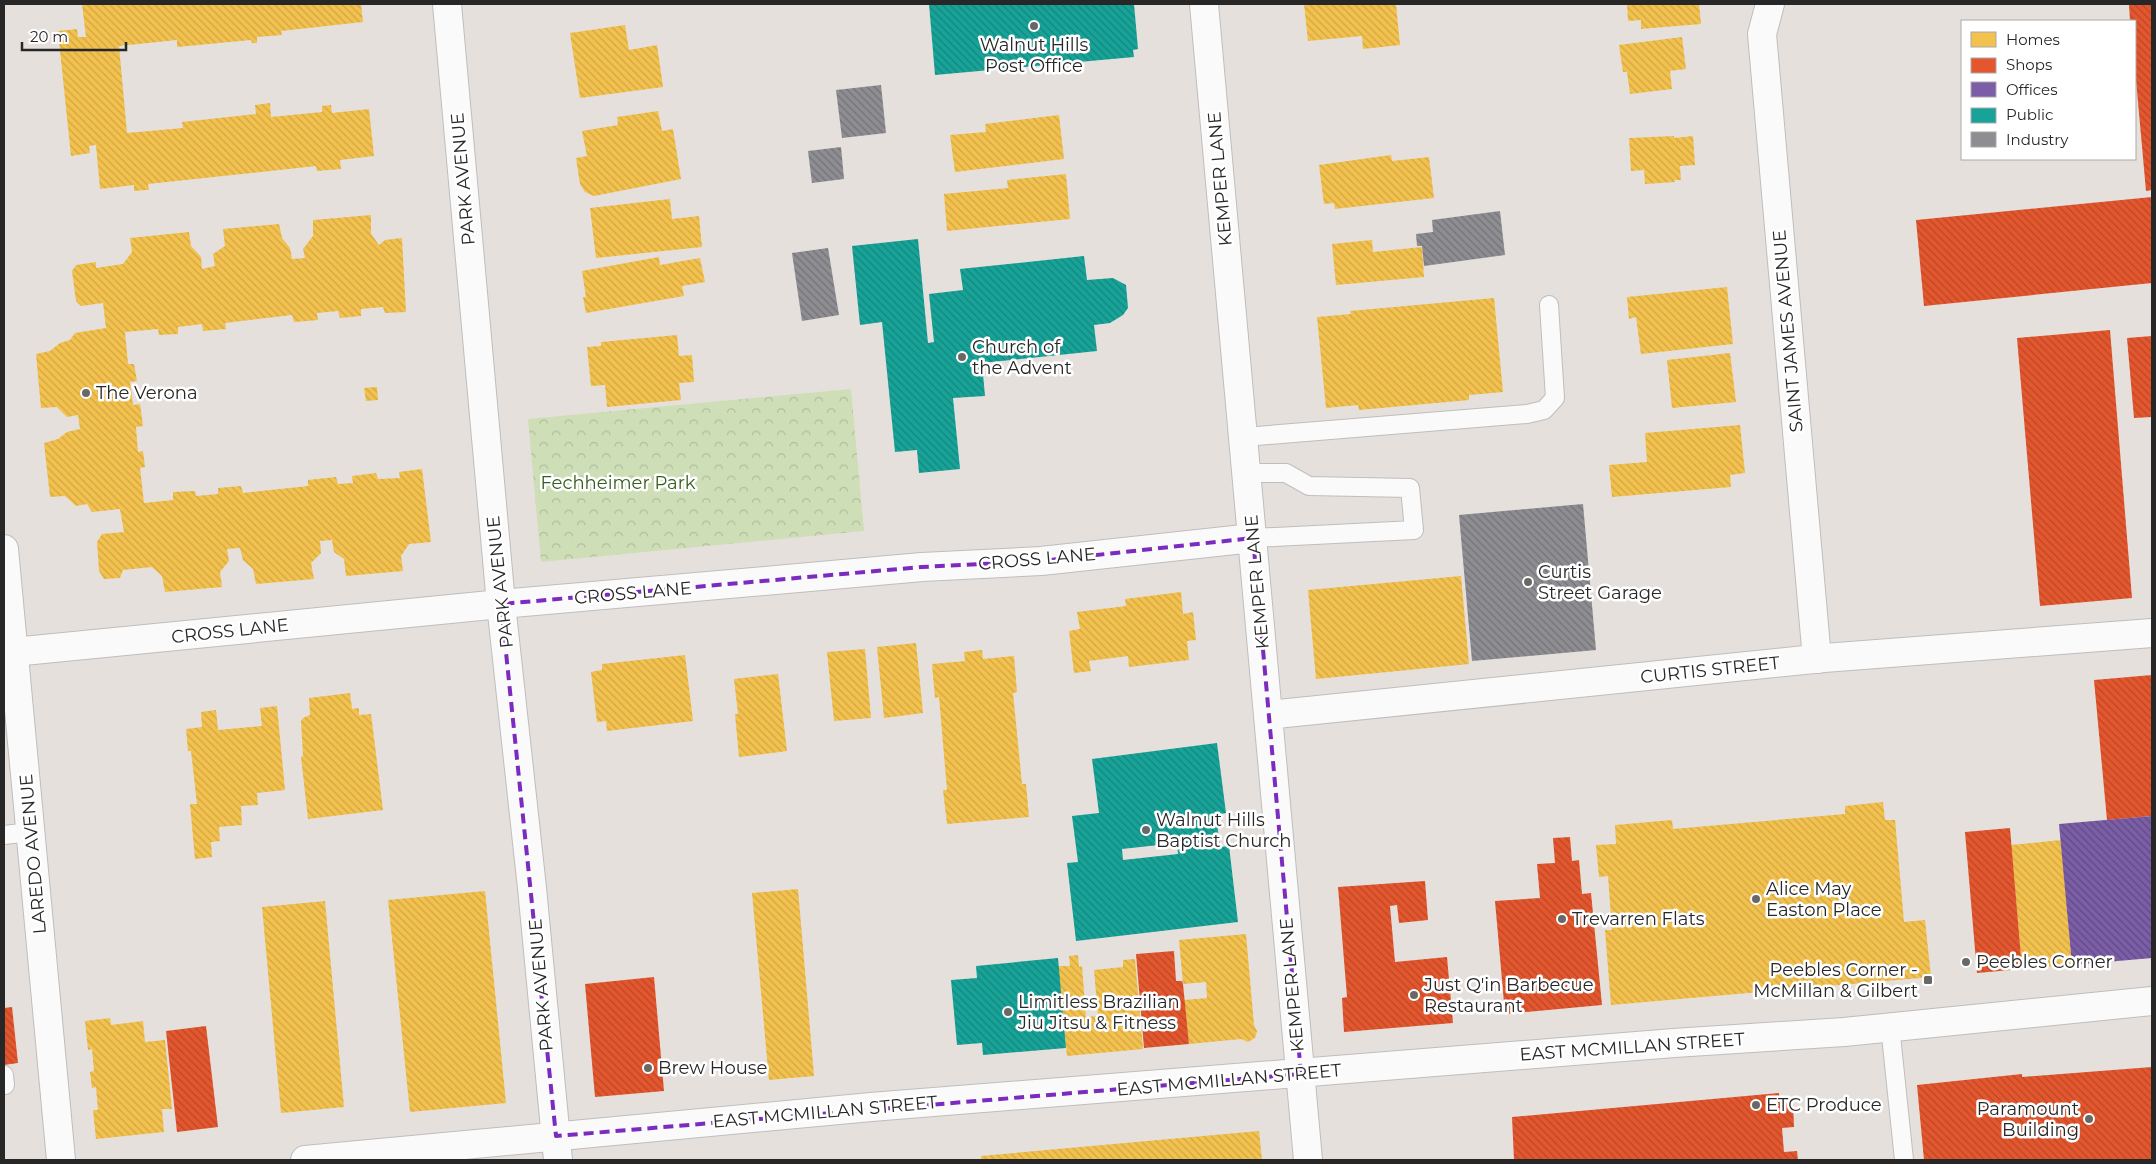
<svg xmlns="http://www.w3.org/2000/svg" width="2156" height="1164" font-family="Montserrat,sans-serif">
<defs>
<pattern id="park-crowns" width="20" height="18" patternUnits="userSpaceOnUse" patternTransform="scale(1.25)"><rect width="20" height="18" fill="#cedeb7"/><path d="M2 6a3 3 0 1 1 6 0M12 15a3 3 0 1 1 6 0" fill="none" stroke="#b1be9d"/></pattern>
<pattern id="homes-back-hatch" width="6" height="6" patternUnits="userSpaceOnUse" patternTransform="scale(1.25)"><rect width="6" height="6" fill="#f2c14e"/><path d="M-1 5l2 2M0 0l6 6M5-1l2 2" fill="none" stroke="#d0a644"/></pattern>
<pattern id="shops-back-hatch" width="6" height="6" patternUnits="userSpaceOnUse" patternTransform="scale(1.25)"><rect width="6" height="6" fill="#e4572e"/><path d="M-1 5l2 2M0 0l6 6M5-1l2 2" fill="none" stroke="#b94827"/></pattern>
<pattern id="offices-back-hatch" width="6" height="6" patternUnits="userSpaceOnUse" patternTransform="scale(1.25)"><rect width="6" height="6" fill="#7b5ea7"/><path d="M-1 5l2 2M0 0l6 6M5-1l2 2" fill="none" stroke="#5f4a80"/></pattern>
<pattern id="public-back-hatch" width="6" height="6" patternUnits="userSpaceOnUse" patternTransform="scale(1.25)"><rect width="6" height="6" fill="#17a398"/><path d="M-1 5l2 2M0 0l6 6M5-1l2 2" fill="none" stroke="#15857c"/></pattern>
<pattern id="industry-back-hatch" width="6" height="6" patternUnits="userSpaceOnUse" patternTransform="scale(1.25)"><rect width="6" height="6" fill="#8d8d92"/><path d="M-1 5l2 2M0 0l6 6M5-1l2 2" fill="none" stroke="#737377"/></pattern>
</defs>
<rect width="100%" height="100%" fill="#e6e0dc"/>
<path fill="url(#park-crowns)" d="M 851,389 L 864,531 L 541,562 L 528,419 Z"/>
<g fill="url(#homes-back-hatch)">
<path d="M 82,4 L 361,4 L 363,22 L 281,31 L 282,35 L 257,37 L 257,43 L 252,43 L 251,40 L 177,47 L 177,40 L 119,46 L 127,133 L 183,128 L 182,122 L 256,114 L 255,105 L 270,103 L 271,117 L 322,112 L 322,106 L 331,105 L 332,113 L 369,109 L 374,156 L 340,160 L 341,169 L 317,171 L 316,166 L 148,184 L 149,190 L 146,190 L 134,191 L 134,185 L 100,189 L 96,145 L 89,146 L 90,153 L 71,156 L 58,31 L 77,29 L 78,37 L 86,37 Z"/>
<path d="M 1304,4 L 1396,4 L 1400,45 L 1363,49 L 1362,36 L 1308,41 Z"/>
<path d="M 1627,4 L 1699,4 L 1701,24 L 1641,29 L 1641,20 L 1628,21 Z"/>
<path d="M 625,25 L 629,50 L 657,45 L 663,87 L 580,98 L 570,33 Z"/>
<path d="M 1682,37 L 1686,69 L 1670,71 L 1672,89 L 1630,94 L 1627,72 L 1623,72 L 1619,45 Z"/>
<path d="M 658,111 L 662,131 L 673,129 L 681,179 L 594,196 L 585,192 L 580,184 L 576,158 L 587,156 L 582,131 L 618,125 L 617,117 Z"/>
<path d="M 1059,115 L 1064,159 L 955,172 L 950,135 L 986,132 L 985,124 Z"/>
<path d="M 1674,136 L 1674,138 L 1693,136 L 1695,165 L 1680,166 L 1681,180 L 1674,180 L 1675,182 L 1645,184 L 1644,170 L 1631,171 L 1629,138 Z"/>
<path d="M 1391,155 L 1392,161 L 1429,157 L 1434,198 L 1335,209 L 1334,203 L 1324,204 L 1319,165 Z"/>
<path d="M 1066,174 L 1070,219 L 947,231 L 944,194 L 1008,188 L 1007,180 Z"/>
<path d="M 670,199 L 672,219 L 699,216 L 702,247 L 596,258 L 590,208 Z"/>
<path d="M 371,215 L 371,234 L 379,245 L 385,240 L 402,238 L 406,312 L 385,313 L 383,307 L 361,309 L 361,316 L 340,318 L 338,311 L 317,313 L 318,320 L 294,322 L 292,315 L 225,323 L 226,329 L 203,331 L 202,324 L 178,327 L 178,334 L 159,335 L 158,329 L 125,332 L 128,364 L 134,364 L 137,381 L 130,382 L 133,405 L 140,404 L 143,426 L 136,427 L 138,452 L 143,451 L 145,467 L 140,468 L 144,503 L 173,500 L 173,492 L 195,491 L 196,496 L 218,494 L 218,488 L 241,486 L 243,493 L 308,486 L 308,480 L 336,477 L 338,484 L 353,483 L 352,476 L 376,473 L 378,479 L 400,478 L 399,472 L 422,469 L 431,542 L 409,544 L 401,556 L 403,571 L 346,576 L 344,559 L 334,552 L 332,540 L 320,541 L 321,553 L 311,563 L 314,579 L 256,584 L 253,569 L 243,560 L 240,548 L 227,549 L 229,561 L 220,572 L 222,587 L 165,592 L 162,576 L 152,567 L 123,570 L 120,578 L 104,579 L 99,571 L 97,542 L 102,534 L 124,532 L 120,509 L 92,512 L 87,504 L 76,506 L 65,496 L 50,497 L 44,443 L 58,439 L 67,432 L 80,429 L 78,415 L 67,417 L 57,407 L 41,408 L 36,354 L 50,351 L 60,343 L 70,340 L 75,333 L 106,328 L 103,303 L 81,306 L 76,301 L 72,271 L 76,265 L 96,262 L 96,268 L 123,264 L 132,252 L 130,238 L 189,232 L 191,246 L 201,257 L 202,269 L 215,266 L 213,254 L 225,246 L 223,229 L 279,224 L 282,238 L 290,248 L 292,259 L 305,258 L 303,249 L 313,236 L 313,220 Z"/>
<path d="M 1372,240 L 1373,252 L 1422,247 L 1424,277 L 1336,285 L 1332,244 Z"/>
<path d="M 659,257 L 660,265 L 700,258 L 705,282 L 682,286 L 684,296 L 586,313 L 583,297 L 586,297 L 582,271 Z"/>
<path d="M 1727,287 L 1733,344 L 1641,354 L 1636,317 L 1629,319 L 1627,297 Z"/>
<path d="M 1494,298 L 1503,392 L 1469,395 L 1469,400 L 1359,410 L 1358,405 L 1326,408 L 1317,317 L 1351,314 L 1350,311 Z"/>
<path d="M 677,335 L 679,356 L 692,355 L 694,382 L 679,383 L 681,400 L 607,407 L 605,385 L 591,386 L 587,347 L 601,346 L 601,342 Z"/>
<path d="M 1730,353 L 1736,402 L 1672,408 L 1667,360 Z"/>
<path d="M 377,387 L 378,400 L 366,401 L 364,388 Z"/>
<path d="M 1740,425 L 1745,473 L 1730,475 L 1731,487 L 1612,497 L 1609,465 L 1647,462 L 1645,433 Z"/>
<path d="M 1461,576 L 1469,664 L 1316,679 L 1308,590 Z"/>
<path d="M 1181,592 L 1183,614 L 1193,612 L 1196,640 L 1187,641 L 1189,660 L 1129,667 L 1128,656 L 1089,661 L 1091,671 L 1074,673 L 1069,631 L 1080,629 L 1077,612 L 1126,606 L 1125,599 Z"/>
<path d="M 916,643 L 923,713 L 884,718 L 877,647 Z"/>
<path d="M 865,649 L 871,718 L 834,721 L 827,652 Z"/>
<path d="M 982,650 L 983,659 L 1014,656 L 1017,692 L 1013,693 L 1022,784 L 1026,784 L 1029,817 L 947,824 L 943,790 L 947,790 L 939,697 L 935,698 L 932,664 L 965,661 L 964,652 Z"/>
<path d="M 685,655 L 693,721 L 607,731 L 606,721 L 597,722 L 591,672 L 602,670 L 602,664 Z"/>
<path d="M 778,674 L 787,751 L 739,757 L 735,714 L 738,714 L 734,679 Z"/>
<path d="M 350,693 L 352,709 L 359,708 L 359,715 L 371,714 L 383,810 L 308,819 L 301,757 L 303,756 L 301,721 L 303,718 L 310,715 L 309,698 Z"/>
<path d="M 277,706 L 285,790 L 257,793 L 258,805 L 241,806 L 242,825 L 219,827 L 220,841 L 211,842 L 212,857 L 195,859 L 190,804 L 197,804 L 191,751 L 188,751 L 186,729 L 202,727 L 201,712 L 216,710 L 218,730 L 262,726 L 260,708 Z"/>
<path d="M 1883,802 L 1885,820 L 1895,820 L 1904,922 L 1925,920 L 1931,977 L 1611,1005 L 1605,930 L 1612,930 L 1608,876 L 1599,877 L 1596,845 L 1616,844 L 1615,825 L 1672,820 L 1673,829 L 1845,814 L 1845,806 Z"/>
<path d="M 2061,840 L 2072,965 L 2022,969 L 2011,845 Z"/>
<path d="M 798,889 L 814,1076 L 769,1080 L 752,893 Z"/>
<path d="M 485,891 L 506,1103 L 410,1112 L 388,900 Z"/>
<path d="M 325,901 L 344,1107 L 281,1113 L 262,907 Z"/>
<path d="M 1246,934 L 1254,1025 L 1257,1031 L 1255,1038 L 1248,1042 L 1241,1039 L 1189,1044 L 1184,1000 L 1207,998 L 1206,982 L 1183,984 L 1179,940 Z"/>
<path d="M 1078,955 L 1079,967 L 1082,966 L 1086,1017 L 1098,1016 L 1094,970 L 1123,967 L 1123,960 L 1135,959 L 1143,1049 L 1067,1056 L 1058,966 L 1070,966 L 1069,956 Z"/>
<path d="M 110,1018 L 111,1025 L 143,1021 L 145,1042 L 165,1040 L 172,1109 L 162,1109 L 164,1132 L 96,1139 L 93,1110 L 98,1110 L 96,1087 L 92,1088 L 90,1072 L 94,1071 L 92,1049 L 88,1050 L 85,1021 Z"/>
<path d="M 1259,1131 L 1262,1160 L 981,1160 L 981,1156 Z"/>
</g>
<g fill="url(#shops-back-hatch)">
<path d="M 2129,4 L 2152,4 L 2152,190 L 2146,191 L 2135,69 L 2135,21 L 2130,21 Z"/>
<path d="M 2152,197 L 2152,283 L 1924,306 L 1916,220 Z"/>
<path d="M 2110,330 L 2132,598 L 2040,606 L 2017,338 Z"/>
<path d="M 2152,336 L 2152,417 L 2134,418 L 2127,338 Z"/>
<path d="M 2152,675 L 2152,816 L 2107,820 L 2094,680 Z"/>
<path d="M 2010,828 L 2022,969 L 1977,973 L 1965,832 Z"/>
<path d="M 1570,837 L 1572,861 L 1579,860 L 1582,894 L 1591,893 L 1602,1005 L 1505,1014 L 1495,901 L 1540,898 L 1537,864 L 1555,863 L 1553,838 Z"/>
<path d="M 1425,881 L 1428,920 L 1399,923 L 1397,905 L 1390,906 L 1395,962 L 1447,957 L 1453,1023 L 1344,1032 L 1342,998 L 1347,997 L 1338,887 Z"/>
<path d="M 1174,951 L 1176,981 L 1182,981 L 1183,984 L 1189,1044 L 1144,1048 L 1136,954 Z"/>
<path d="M 654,977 L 664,1091 L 595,1097 L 585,984 Z"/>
<path d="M 12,1007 L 18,1063 L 4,1065 L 4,1008 Z"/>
<path d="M 206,1026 L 218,1127 L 177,1132 L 166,1031 Z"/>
<path d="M 2152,1067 L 2152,1160 L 1924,1160 L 1917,1085 L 2022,1074 L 2022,1077 Z"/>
<path d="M 1779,1093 L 1780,1104 L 1793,1103 L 1794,1127 L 1782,1128 L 1784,1152 L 1797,1151 L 1798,1160 L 1514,1160 L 1512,1117 Z"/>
</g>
<path fill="url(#offices-back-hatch)" d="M 2152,816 L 2152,958 L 2072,965 L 2059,824 Z"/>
<g fill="url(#public-back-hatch)" fill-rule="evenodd">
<path d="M 929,4 L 1134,4 L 1138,49 L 1133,50 L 1134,57 L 935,75 Z"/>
<path d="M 918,239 L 928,343 L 934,342 L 929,294 L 963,290 L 960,269 L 1084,256 L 1087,280 L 1113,278 L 1126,285 L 1128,308 L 1123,315 L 1110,323 L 1094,325 L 1097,351 L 982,363 L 985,396 L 953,398 L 960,469 L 919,473 L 917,450 L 895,452 L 882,322 L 860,325 L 852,246 Z"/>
<path d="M 1217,743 L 1226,813 L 1216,815 L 1220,847 L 1229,846 L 1238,922 L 1076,941 L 1067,863 L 1078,862 L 1072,816 L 1099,813 L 1092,759 ZM 1177,843 L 1178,854 L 1123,860 L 1122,849 Z"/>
<path d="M 1058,958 L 1066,1048 L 983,1055 L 982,1043 L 957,1045 L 951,980 L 977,978 L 976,966 Z"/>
</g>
<g fill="url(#industry-back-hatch)">
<path d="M 881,85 L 886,133 L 842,138 L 836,90 Z"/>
<path d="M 841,147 L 844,179 L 812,183 L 808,151 Z"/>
<path d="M 1500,211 L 1505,255 L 1424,266 L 1422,246 L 1417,246 L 1416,234 L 1433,232 L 1432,220 Z"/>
<path d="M 828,248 L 839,315 L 802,321 L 792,253 Z"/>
<path d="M 1583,504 L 1596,650 L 1472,661 L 1459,515 Z"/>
</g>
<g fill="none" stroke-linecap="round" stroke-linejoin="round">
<g stroke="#bfbdbd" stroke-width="20">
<g id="lane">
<path d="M 1244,437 L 1527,414 L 1544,410 L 1555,398 L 1549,305"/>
<path d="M 1247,473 L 1286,473 L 1309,486 L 1410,488 L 1414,530 L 1253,538"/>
<path d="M 4,835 L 31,832"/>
<path d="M 1890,1026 L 1904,1160"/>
<path d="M 4,1075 L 5,1085"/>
</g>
</g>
<g stroke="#bfbdbd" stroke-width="30">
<g id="street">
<path d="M 447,4 L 501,604 L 532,888 L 558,1160"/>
<path d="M 1204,4 L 1308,1160"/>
<path d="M 1770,4 L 1762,34 L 1817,659"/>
<path d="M 4,549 L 61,1160"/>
<path d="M 13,652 L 501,604 L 787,579 L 922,567 L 1041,561 L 1253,538"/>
<path d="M 1268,715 L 1824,658 L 2152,633"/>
</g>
</g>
<g stroke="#bfbdbd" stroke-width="30">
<path id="secondary" d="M 305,1160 L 871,1107 L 1674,1043 L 1844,1032 L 2152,1001"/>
</g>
<use href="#lane" stroke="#fbfafa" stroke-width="18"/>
<use href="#street" stroke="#fbfafa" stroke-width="28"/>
<use href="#secondary" stroke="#fbfafa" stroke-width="28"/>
</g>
<path fill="none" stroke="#7b2cbf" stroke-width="4" stroke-dasharray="10 6" stroke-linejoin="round" d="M 1253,538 L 1301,1074 L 556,1136 L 501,604 L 922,567 L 1041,561 Z"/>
<g fill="#6a6866" stroke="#fff" stroke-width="2">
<circle cx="1034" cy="26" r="5"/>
<circle cx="962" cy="357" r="5"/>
<circle cx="86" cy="393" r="5"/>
<circle cx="1528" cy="582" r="5"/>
<circle cx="1146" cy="830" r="5"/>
<circle cx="1756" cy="899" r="5"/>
<circle cx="1562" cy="919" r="5"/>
<circle cx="1966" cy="962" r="5"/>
<rect x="1923" y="975" width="10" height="10" rx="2.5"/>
<circle cx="1414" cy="995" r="5"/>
<circle cx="1008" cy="1012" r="5"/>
<circle cx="648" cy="1068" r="5"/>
<circle cx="1756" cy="1105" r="5"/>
<circle cx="2089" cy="1119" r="5"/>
</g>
<g text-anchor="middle" stroke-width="5" stroke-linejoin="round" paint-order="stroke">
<g font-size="18" fill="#272727" stroke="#fff" text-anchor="start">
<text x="1034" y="51" text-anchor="middle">Walnut Hills<tspan x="1034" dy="21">Post Office</tspan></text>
<text x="972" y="353">Church of<tspan x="972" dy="21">the Advent</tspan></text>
<text x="96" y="399">The Verona</text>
<text x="1538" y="578">Curtis<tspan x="1538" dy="21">Street Garage</tspan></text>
<text x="1156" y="826">Walnut Hills<tspan x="1156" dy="21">Baptist Church</tspan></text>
<text x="1766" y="895">Alice May<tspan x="1766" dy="21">Easton Place</tspan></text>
<text x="1572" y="925">Trevarren Flats</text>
<text x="1976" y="968">Peebles Corner</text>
<text x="1918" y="976" text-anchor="end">Peebles Corner -<tspan x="1918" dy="21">McMillan &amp; Gilbert</tspan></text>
<text x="1424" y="991">Just Q'in Barbecue<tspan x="1424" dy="21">Restaurant</tspan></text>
<text x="1018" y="1008">Limitless Brazilian<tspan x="1018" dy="21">Jiu Jitsu &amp; Fitness</tspan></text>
<text x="658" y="1074">Brew House</text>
<text x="1766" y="1111">ETC Produce</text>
<text x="2079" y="1115" text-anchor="end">Paramount<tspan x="2079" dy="21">Building</tspan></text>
</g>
<g font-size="18" fill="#272727" stroke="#fff">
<text transform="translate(463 179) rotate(-95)" y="6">PARK AVENUE</text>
<text transform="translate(1220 179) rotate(-95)" y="6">KEMPER LANE</text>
<text transform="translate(1788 331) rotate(-95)" y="6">SAINT JAMES AVENUE</text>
<text transform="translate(1037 559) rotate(-5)" y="6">CROSS LANE</text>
<text transform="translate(500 582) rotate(-96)" y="6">PARK AVENUE</text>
<text transform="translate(1257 582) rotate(-95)" y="6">KEMPER LANE</text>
<text transform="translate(633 593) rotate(-5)" y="6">CROSS LANE</text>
<text transform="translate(230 631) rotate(-6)" y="6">CROSS LANE</text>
<text transform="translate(1710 670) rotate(-6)" y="6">CURTIS STREET</text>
<text transform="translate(33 854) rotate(-95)" y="6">LAREDO AVENUE</text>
<text transform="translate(541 985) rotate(-95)" y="6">PARK AVENUE</text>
<text transform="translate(1292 985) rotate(-95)" y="6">KEMPER LANE</text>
<text transform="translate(1632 1047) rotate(-4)" y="6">EAST MCMILLAN STREET</text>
<text transform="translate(1229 1080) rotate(-5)" y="6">EAST MCMILLAN STREET</text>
<text transform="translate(825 1112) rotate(-5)" y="6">EAST MCMILLAN STREET</text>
</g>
<g font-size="18" fill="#355d1d" stroke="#fff">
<text x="618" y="489">Fechheimer Park</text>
</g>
</g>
<rect width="2156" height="1164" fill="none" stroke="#272727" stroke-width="10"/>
<rect x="1961" y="20" width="175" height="140" fill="#ffffff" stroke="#a9a9a9"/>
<rect x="1971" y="32" width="25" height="15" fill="#f2c14e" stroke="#a9a9a9"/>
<text x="2006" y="45" font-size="15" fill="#272727">Homes</text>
<rect x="1971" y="58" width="25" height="15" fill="#e4572e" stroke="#a9a9a9"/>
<text x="2006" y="70" font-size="15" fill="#272727">Shops</text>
<rect x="1971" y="82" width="25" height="15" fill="#7b5ea7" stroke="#a9a9a9"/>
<text x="2006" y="95" font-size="15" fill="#272727">Offices</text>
<rect x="1971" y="108" width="25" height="15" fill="#17a398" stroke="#a9a9a9"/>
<text x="2006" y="120" font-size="15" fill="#272727">Public</text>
<rect x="1971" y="132" width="25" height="15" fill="#8d8d92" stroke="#a9a9a9"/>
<text x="2006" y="145" font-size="15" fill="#272727">Industry</text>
<path d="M22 42v8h104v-8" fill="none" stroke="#272727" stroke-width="2.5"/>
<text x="30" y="42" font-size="15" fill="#272727" stroke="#ffffff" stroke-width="4" paint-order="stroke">20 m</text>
</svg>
